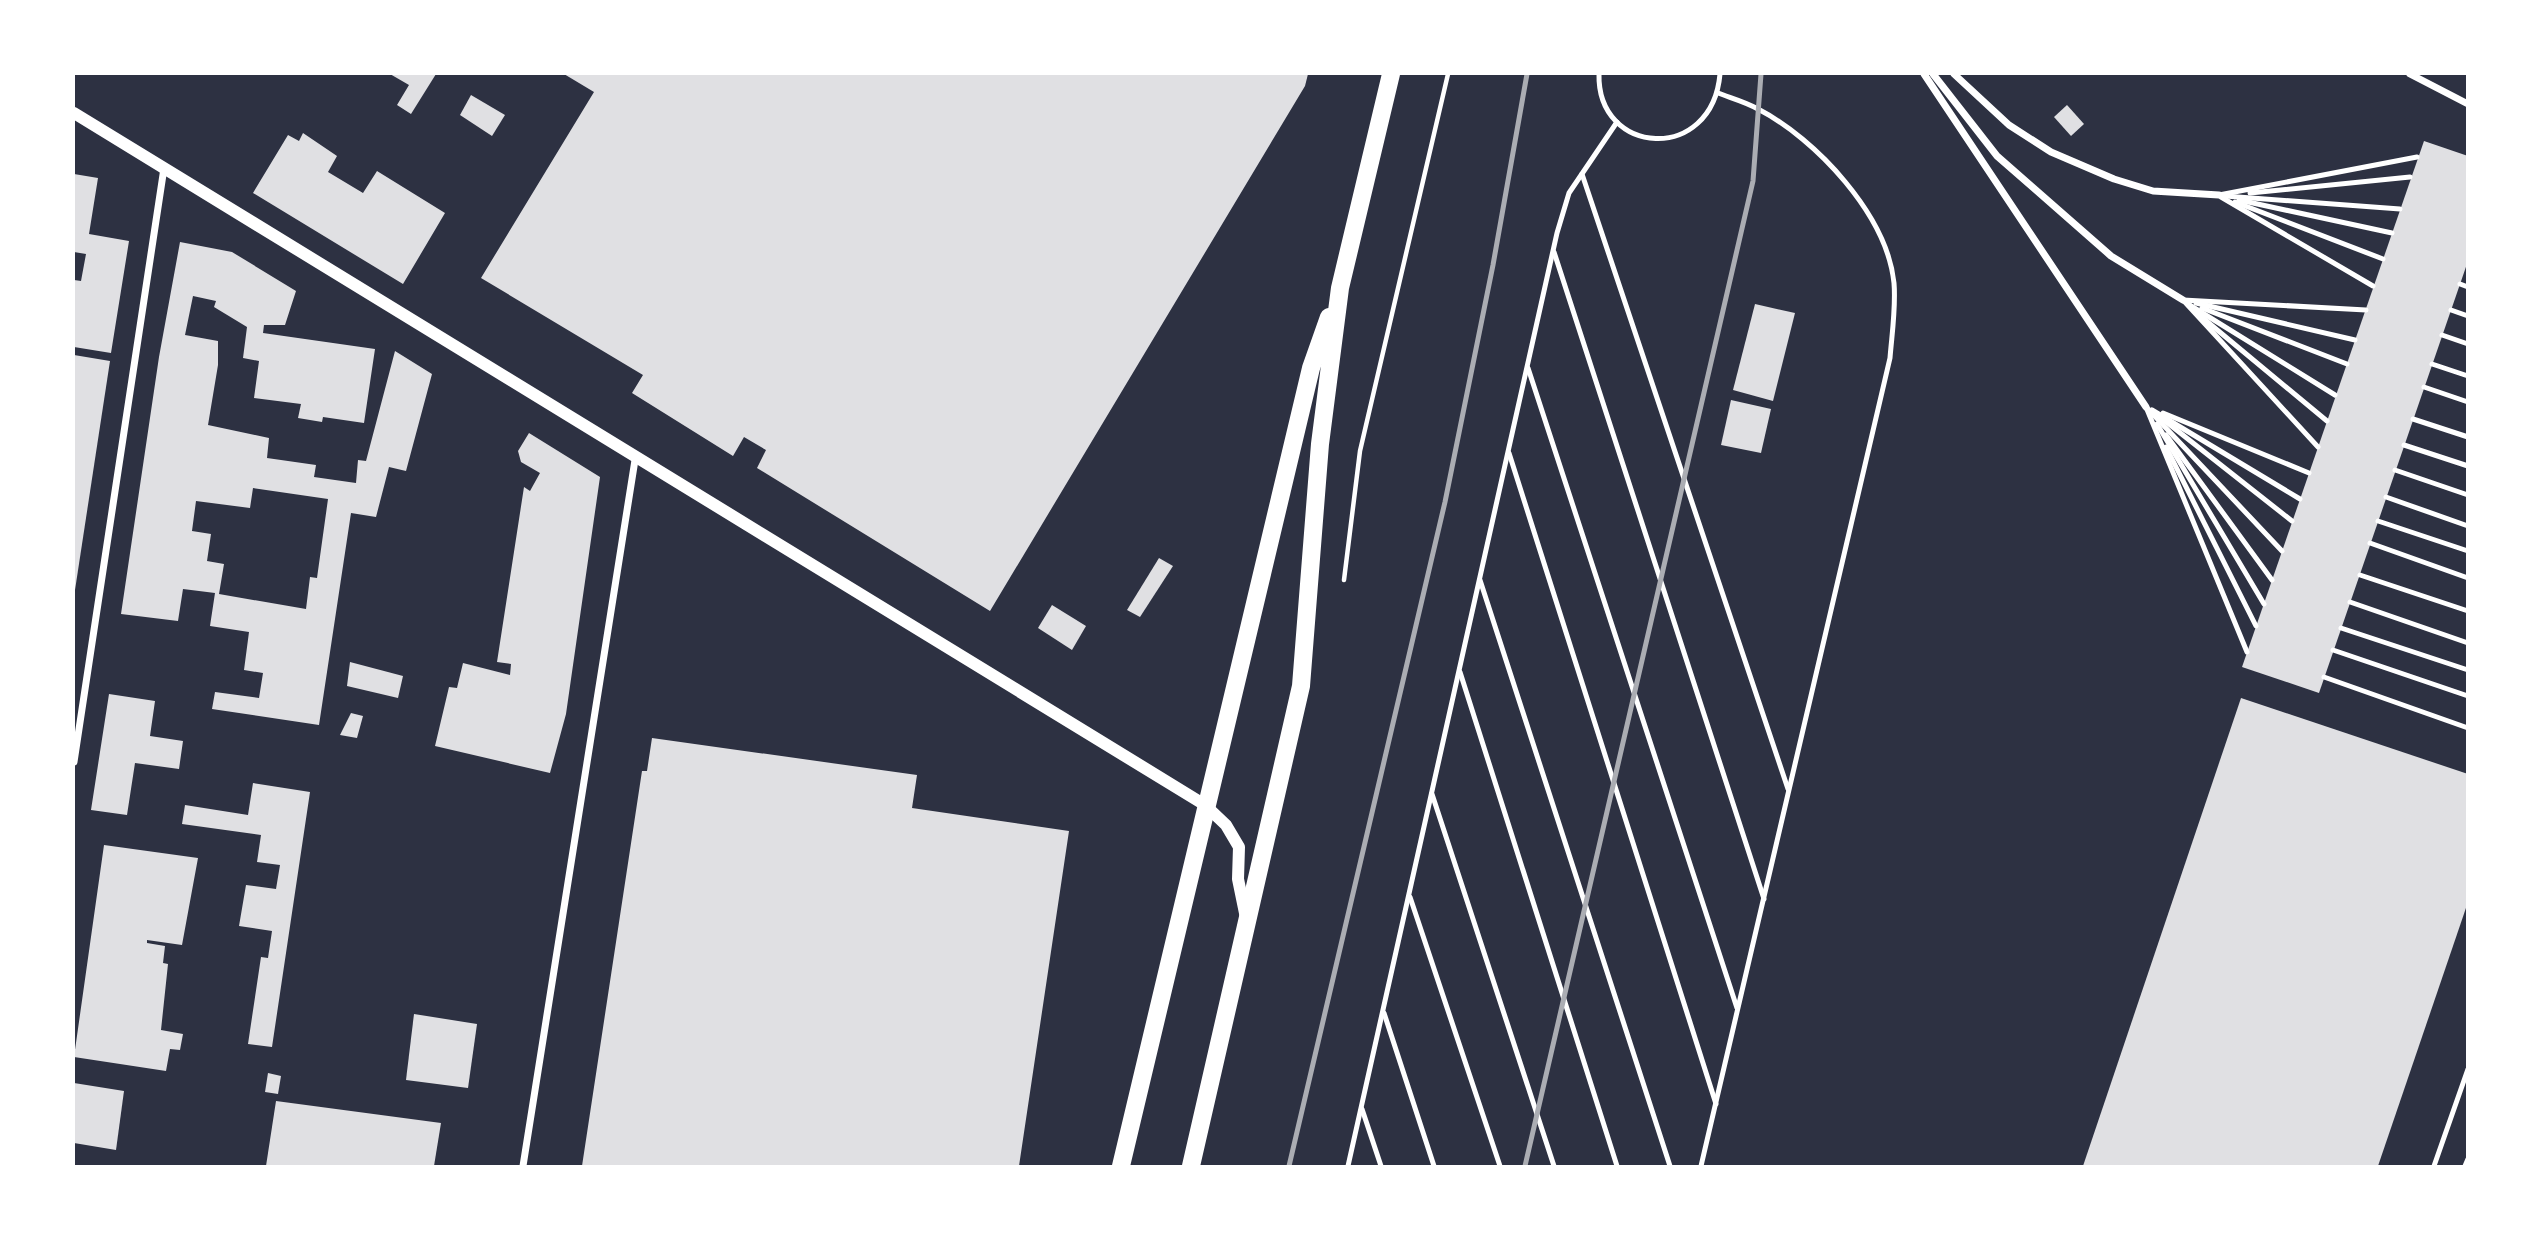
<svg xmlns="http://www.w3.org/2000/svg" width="2541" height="1240" font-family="Karla,sans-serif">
<rect width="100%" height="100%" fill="#2d3142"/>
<g fill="#e0e0e3" fill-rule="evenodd">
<path d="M 390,74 L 436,74 L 411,114 L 397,105 L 409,85 Z"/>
<path d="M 564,74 L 1308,74 L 1305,86 L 990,611 L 757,468 L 766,450 L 744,437 L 733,456 L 632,393 L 643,375 L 481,278 L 594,92 Z"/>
<path d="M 471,95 L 505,115 L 492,136 L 460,115 Z"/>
<path d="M 2067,105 L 2084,124 L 2071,136 L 2054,117 Z"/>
<path d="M 303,133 L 337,156 L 328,172 L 363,193 L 377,171 L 445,213 L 403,284 L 253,193 L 288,135 L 299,141 Z"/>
<path d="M 2424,141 L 2468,156 L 2468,261 L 2319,693 L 2242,667 Z"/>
<path d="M 74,174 L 98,178 L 89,234 L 129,241 L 111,353 L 74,347 L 74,280 L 81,281 L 86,254 L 74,252 Z"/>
<path d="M 180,242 L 232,252 L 296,291 L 285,325 L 264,325 L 263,333 L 375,349 L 364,423 L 323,417 L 322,422 L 298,418 L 301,404 L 254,398 L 259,361 L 243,358 L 247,327 L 214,307 L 216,301 L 193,296 L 185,335 L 218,341 L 218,365 L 208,425 L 269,438 L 267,458 L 316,465 L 314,477 L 356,483 L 358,460 L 366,461 L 395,351 L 432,374 L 406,471 L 389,467 L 376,517 L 351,513 L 319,725 L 212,709 L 215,692 L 259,698 L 263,673 L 244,670 L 249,632 L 210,626 L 215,593 L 183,589 L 178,621 L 121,614 L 159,357 ZM 253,488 L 328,499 L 317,578 L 310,577 L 306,609 L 219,594 L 224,564 L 207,561 L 211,534 L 192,531 L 196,501 L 250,508 Z"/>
<path d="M 1755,304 L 1795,313 L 1773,401 L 1733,390 Z"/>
<path d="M 74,355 L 110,361 L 75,590 L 74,590 Z"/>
<path d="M 1731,400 L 1771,409 L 1761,453 L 1721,445 Z"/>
<path d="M 529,433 L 600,477 L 566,714 L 550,773 L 435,746 L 449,687 L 457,688 L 463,663 L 510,675 L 511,664 L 497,662 L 524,487 L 530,491 L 540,473 L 521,462 L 518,451 Z"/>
<path d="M 1159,558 L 1173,566 L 1140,617 L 1127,610 Z"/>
<path d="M 1052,605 L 1086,626 L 1072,650 L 1038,628 Z"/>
<path d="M 350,662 L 403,676 L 398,698 L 347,686 Z"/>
<path d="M 109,694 L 155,701 L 150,736 L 183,741 L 179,769 L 135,763 L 127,815 L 91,810 Z"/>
<path d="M 2241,698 L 2468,774 L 2468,902 L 2378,1166 L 2083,1166 Z"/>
<path d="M 351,713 L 363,716 L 357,738 L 340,735 Z"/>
<path d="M 652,738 L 917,775 L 912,808 L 1069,831 L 1019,1166 L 582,1166 L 642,771 L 647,771 Z"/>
<path d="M 253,783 L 310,792 L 272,1047 L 248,1044 L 261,957 L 268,958 L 272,931 L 239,926 L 246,885 L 276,889 L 280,865 L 257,862 L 261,835 L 182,824 L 185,805 L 248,815 Z"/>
<path d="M 104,845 L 198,858 L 182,945 L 147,940 L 147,943 L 165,946 L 163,963 L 168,964 L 161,1030 L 183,1034 L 180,1050 L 170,1049 L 166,1071 L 74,1057 Z"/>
<path d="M 414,1014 L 477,1024 L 468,1088 L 406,1080 Z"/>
<path d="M 268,1073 L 281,1076 L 278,1094 L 265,1092 Z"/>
<path d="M 74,1083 L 124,1091 L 116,1150 L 74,1143 Z"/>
<path d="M 276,1101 L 441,1123 L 434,1166 L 266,1166 Z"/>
</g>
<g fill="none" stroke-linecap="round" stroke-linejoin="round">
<path stroke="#fff" stroke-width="4.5" d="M 1344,580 L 1360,451 L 1448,74"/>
<g stroke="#fff" stroke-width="5">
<path d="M 1599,74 C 1597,156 1712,164 1720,74"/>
<path d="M 1582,174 L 1788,789"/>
<path d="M 2250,193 L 2410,177"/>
<path d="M 2219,195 L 2417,157"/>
<path d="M 2225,196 L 2400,209"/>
<path d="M 2221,197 L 2373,286"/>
<path d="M 2239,200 L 2392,233"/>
<path d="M 2235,202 L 2383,259"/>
<path d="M 1554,252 L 1764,899"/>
<path d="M 2460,284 L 2468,287"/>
<path d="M 2183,300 L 2318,447"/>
<path d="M 2183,300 L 2366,310"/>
<path d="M 2196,303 L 2355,340"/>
<path d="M 2188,304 L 2335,395"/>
<path d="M 2202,308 L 2347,364"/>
<path d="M 2451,310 L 2468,316"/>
<path d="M 2198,314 L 2327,421"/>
<path d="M 2442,335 L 2468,344"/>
<path d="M 2432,364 L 2468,376"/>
<path d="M 1528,368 L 1737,1008"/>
<path d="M 2424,387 L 2468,402"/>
<path d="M 2146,407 L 2247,652"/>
<path d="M 2148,409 L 2282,551"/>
<path d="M 2152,410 L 2300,499"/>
<path d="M 2163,413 L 2309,473"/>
<path d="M 2160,417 L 2292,521"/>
<path d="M 2413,419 L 2468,437"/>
<path d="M 2157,424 L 2264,604"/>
<path d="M 2166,435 L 2272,580"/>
<path d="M 2404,445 L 2468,466"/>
<path d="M 2166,447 L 2256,626"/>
<path d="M 1509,453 L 1716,1104"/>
<path d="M 2395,470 L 2468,495"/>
<path d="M 2386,497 L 2468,526"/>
<path d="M 2378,521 L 2468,551"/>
<path d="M 2370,543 L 2468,578"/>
<path d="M 2360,575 L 2468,611"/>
<path d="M 1480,580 L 1670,1166"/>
<path d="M 2350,602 L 2468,643"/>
<path d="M 2341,628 L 2468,670"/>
<path d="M 2333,650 L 2468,696"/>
<path d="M 1460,672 L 1617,1166"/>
<path d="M 2324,677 L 2468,728"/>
<path d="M 1432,794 L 1554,1166"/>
<path d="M 1410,897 L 1500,1166"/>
<path d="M 1384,1013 L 1434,1166"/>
<path d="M 1362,1109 L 1381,1166"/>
<path d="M 1348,1166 L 1557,233 L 1569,193 L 1617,122"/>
<path d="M 1701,1166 L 1890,358 C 1892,333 1896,308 1894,283 C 1887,215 1816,139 1758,109 C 1746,102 1731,98 1718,93"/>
<path d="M 2434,1166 L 2468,1069"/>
<path d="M 2465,1166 L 2468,1159"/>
</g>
<g stroke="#fff" stroke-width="7">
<path d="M 1924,74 L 2146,407"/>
<path d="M 1933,74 L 1997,156 L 2111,256 L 2183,300"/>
<path d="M 1954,74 L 2009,125 L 2051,152 L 2114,179 L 2153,191 L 2219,195"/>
<path d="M 2410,74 L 2468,104"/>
<path d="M 74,762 L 164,168"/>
<path d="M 523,1166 L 635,460"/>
</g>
<path stroke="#fff" stroke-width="12" d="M 74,113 L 1205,805 L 1226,825 L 1239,847 L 1238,879 L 1246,918"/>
<g stroke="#fff" stroke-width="18">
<path d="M 1121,1166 L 1311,368 L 1329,317"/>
<path d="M 1191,1166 L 1301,686 L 1320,444 L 1340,288 L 1391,74"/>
</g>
<g stroke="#abadb3" stroke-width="5">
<path d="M 1289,1166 L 1445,502 L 1493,265 L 1527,74"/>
<path d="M 1525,1166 L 1753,181 L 1761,74"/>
</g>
</g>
<rect width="2541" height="1240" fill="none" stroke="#ffffff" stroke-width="150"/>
</svg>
